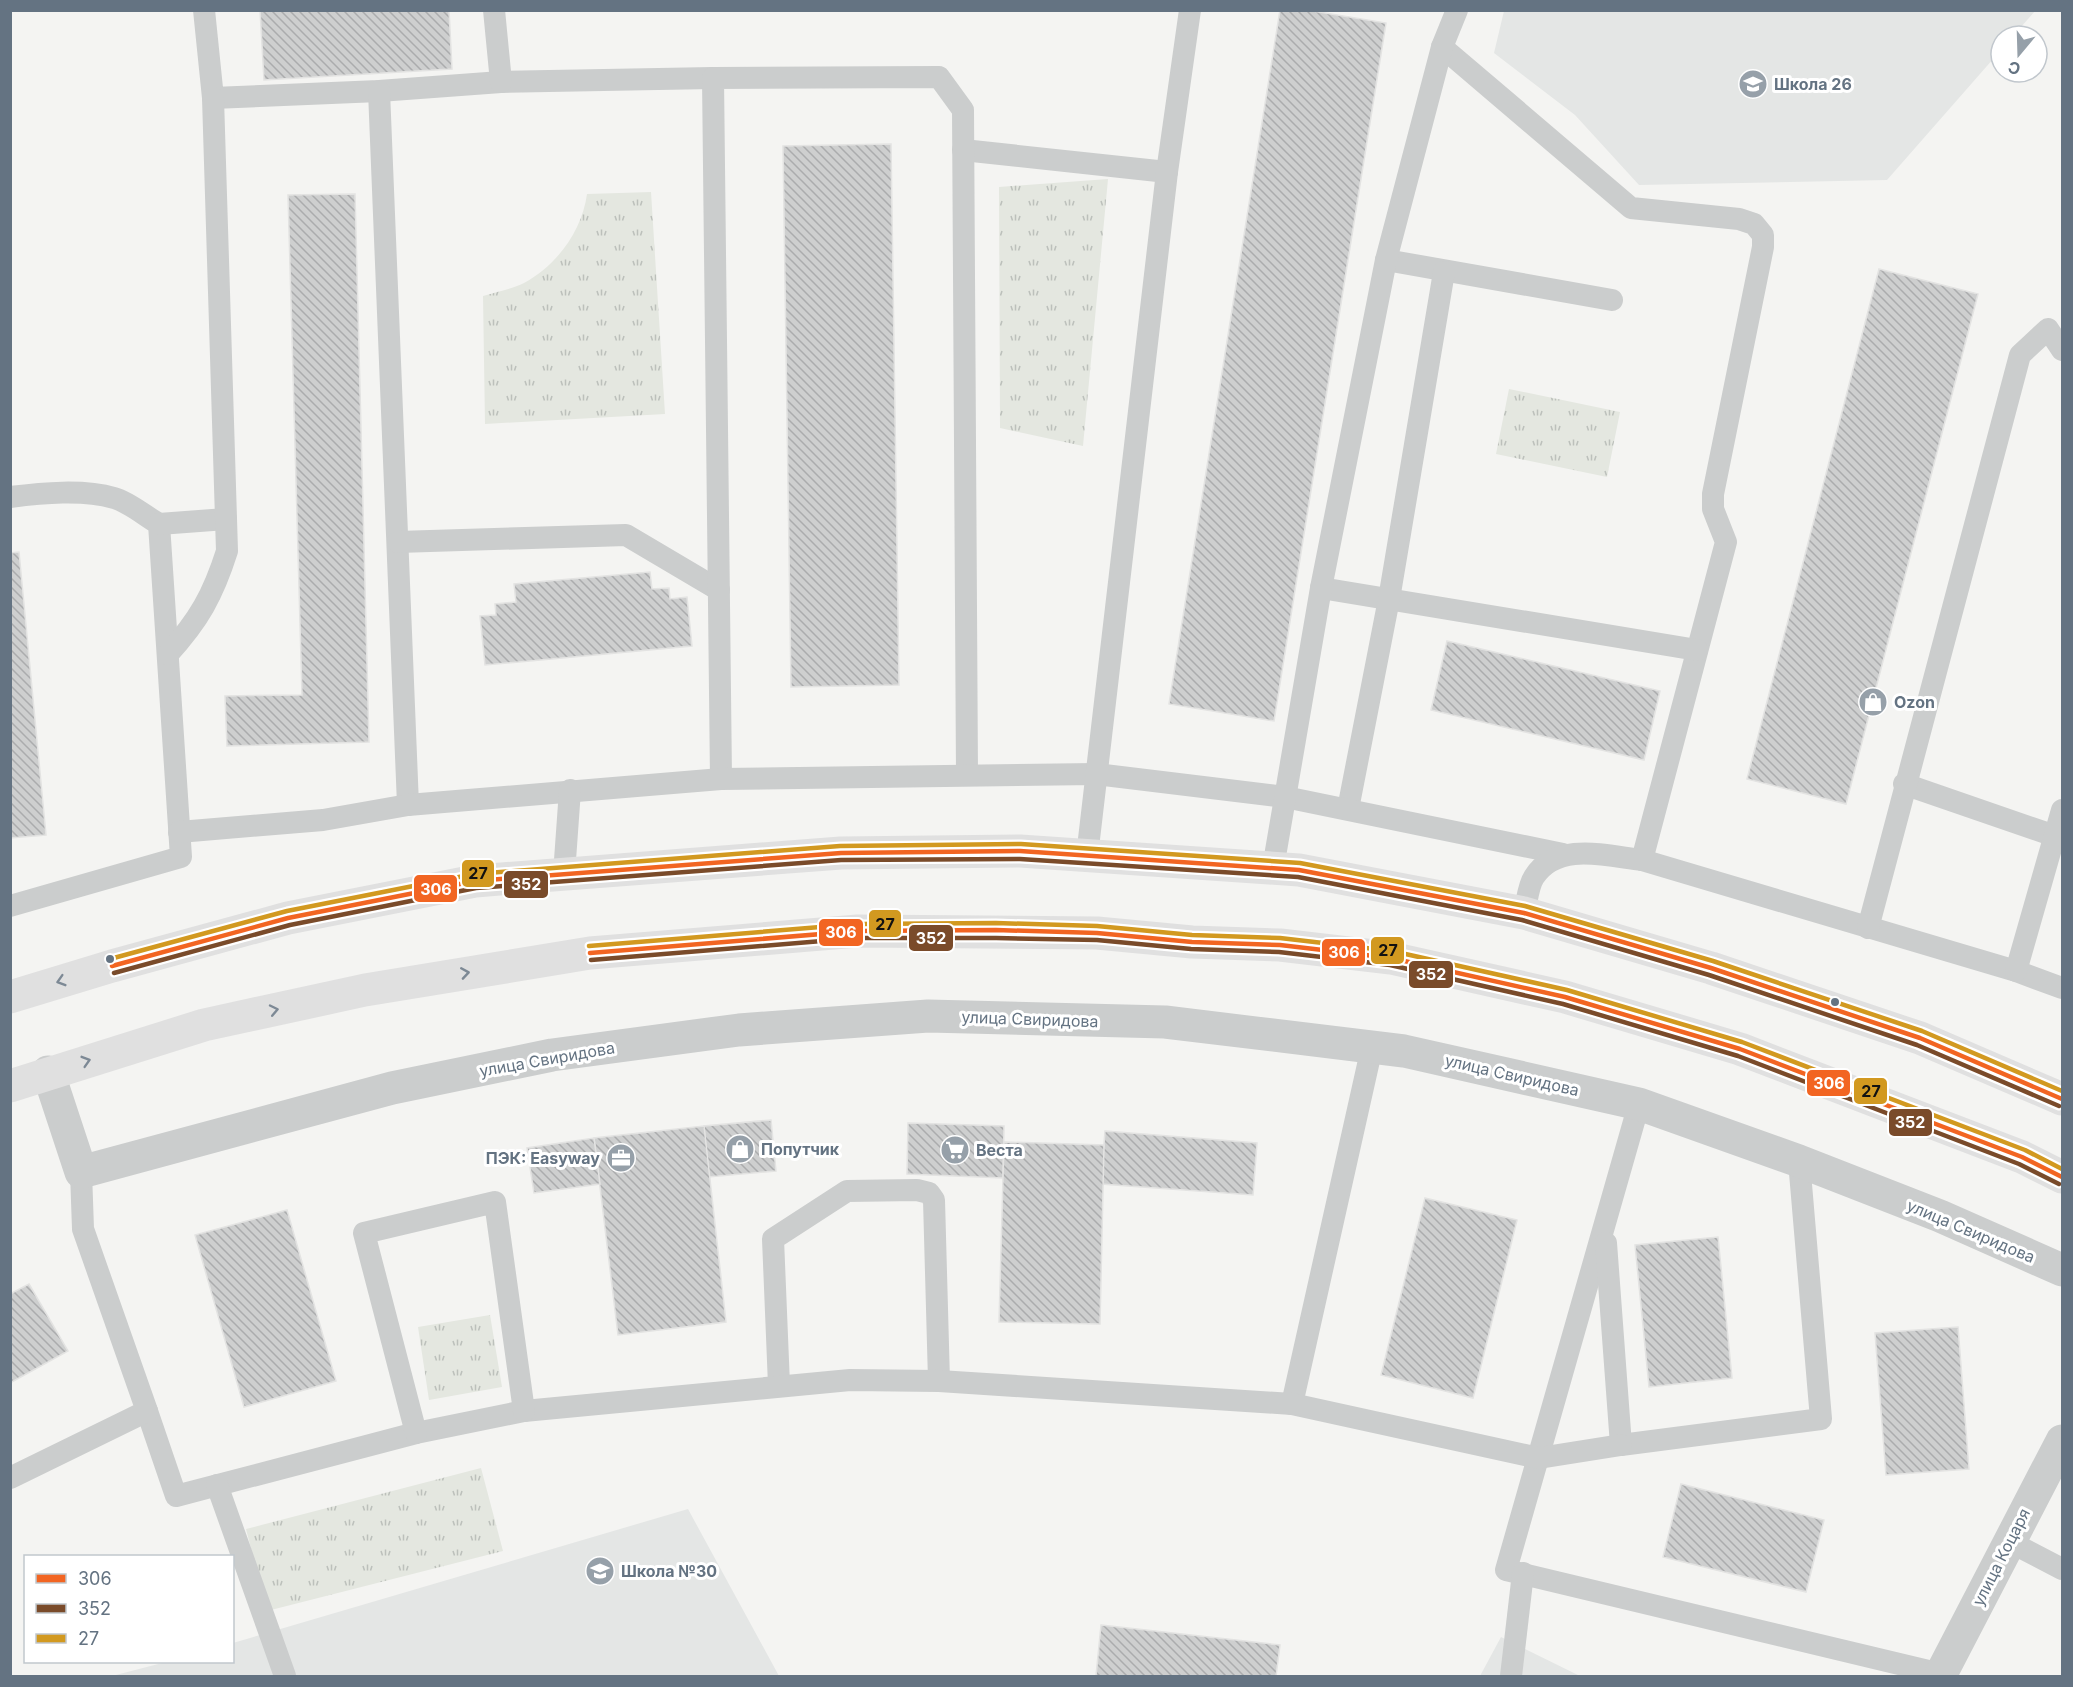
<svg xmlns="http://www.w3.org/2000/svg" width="2073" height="1687" font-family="Inter,sans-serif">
<defs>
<pattern id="park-tufts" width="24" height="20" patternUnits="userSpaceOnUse" patternTransform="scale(1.5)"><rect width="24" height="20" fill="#e4e7e0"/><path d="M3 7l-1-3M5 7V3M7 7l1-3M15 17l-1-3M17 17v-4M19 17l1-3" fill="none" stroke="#bcc0bb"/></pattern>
<pattern id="building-back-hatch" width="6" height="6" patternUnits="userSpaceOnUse" patternTransform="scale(1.5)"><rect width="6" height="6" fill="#cecfcf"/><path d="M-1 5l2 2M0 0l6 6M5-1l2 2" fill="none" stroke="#abacad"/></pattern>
</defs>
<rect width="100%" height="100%" fill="#f4f4f2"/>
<g fill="#e4e6e5">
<path d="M 1504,11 L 1504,10 L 2035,11 L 2013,36 L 2001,36 L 2001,50 L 1887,180 L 1639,185 L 1575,115 L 1494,53 Z"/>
<path d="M 688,1509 L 779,1676 L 112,1676 L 166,1662 L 232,1662 L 233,1643 Z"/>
<path d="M 1501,1637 L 1515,1644 L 1580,1676 L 1480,1676 Z"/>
</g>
<g fill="url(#park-tufts)">
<path d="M 1108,179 L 1083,446 L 1000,428 L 999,187 Z"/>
<path d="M 651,192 L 665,414 L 485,424 L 483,296 C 496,292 512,289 524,283 C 557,265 582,231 587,194 Z"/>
<path d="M 1509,389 L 1620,412 L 1607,477 L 1496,454 Z"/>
<path d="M 490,1315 L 502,1387 L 429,1400 L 418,1327 Z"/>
<path d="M 481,1468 L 503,1551 L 267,1611 L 246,1529 Z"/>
</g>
<g fill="url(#building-back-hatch)" stroke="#e3e3e2" stroke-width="1.5">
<path d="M 260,10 L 449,10 L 452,69 L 264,80 Z"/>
<path d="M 1280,10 L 1307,10 L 1386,23 L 1274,721 L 1169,704 Z"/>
<path d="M 891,144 L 899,685 L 791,687 L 783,146 Z"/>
<path d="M 355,194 L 369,742 L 227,746 L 225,696 L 302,695 L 288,195 Z"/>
<path d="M 1879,269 L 1978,294 L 1846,804 L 1747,779 Z"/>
<path d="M 19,552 L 46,835 L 10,838 L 10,553 Z"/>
<path d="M 650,572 L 652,589 L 669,588 L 670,599 L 687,597 L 692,646 L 485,665 L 480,616 L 496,615 L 495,604 L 516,602 L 514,584 Z"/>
<path d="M 1447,641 L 1660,691 L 1644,760 L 1431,710 Z"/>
<path d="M 771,1120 L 776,1171 L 708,1177 L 704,1126 Z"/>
<path d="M 908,1123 L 1004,1126 L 1003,1178 L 907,1174 Z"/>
<path d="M 704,1126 L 726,1322 L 618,1335 L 594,1138 Z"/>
<path d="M 1105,1131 L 1257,1143 L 1253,1195 L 1101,1184 Z"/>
<path d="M 594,1138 L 600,1184 L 534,1193 L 527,1148 Z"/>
<path d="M 1004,1142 L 1104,1145 L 1100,1324 L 999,1322 Z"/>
<path d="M 1425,1198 L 1517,1220 L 1473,1398 L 1381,1375 Z"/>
<path d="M 287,1210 L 336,1381 L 244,1407 L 195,1235 Z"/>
<path d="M 1718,1237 L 1732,1378 L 1649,1387 L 1635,1245 Z"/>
<path d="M 29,1284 L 68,1351 L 10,1383 L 10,1294 Z"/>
<path d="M 1958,1327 L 1969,1469 L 1886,1475 L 1875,1333 Z"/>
<path d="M 1681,1484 L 1824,1520 L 1806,1592 L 1663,1557 Z"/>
<path d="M 1101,1625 L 1280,1645 L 1276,1676 L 1096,1676 Z"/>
</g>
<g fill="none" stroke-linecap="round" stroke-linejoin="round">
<g stroke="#cbcdcd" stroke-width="22">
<path d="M 204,10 L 213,98 L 379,91 L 501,82 L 713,78"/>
<path d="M 494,10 L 501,82"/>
<path d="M 1442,47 L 1631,208 L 1739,219 L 1754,224 L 1763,235 L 1763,247 L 1713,494 L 1713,509 L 1726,542 L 1642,860"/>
<path d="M 379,91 L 408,805"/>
<path d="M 963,150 L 1167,172"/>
<path d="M 1386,260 L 1612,300"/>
<path d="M 10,497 C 42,493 83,489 114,498 C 129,502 145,516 159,524 L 181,857 L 10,906"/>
<path d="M 159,524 L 226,519"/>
<path d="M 398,542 L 626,535 L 719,590"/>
<path d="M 1321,588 L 1697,650"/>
<path d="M 168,654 C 199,620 213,595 227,551 L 213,98"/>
<path d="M 721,779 L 713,78 L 939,77 L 963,110 L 967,774"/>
<path d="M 1904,784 L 2055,836"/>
<path d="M 1348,809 L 1389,599 L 1444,272"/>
<path d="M 179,832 L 323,820 L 408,805 L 721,779 L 1096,774 L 1285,797 L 1563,854"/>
<path d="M 1087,856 L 1167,172 L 1190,10"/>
<path d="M 1273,868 L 1321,588 L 1386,260 L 1442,47 L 1457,10"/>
<path d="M 564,874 L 570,790"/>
<path d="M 1524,913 C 1527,902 1528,886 1534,877 C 1557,841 1607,856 1642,860 L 2016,971 L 2062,988"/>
<path d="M 1868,928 L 2020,355 L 2048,329 L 2062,350"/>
<path d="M 2016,971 L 2062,810"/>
<path d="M 1639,1104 L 1506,1570 L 1941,1674"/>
<path d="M 1606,1243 L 1621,1445 L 1821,1419 L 1799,1161"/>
<path d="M 779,1385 L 773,1239 L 847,1191 L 917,1190 L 929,1193 L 934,1200 L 939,1381"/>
<path d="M 1292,1404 L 1372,1047"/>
<path d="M 147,1411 L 176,1496 L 416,1433 L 524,1411 L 850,1380 L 939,1381 L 1292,1404 L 1539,1458 L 1621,1445"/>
<path d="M 416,1433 L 364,1233 L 495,1202 L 524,1411"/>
<path d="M 10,1478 L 147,1411 L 83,1229 L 81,1172"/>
<path d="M 217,1485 L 285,1676"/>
<path d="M 2010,1542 L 2062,1569"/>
<path d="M 1511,1676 L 1523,1573"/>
</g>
<g stroke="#cbcdcd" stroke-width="33">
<path d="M 48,1072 L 81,1172 L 392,1088 L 552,1055 L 739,1030 L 928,1016 L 1165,1022 L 1404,1051 L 1639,1104 L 1799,1161 L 1940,1216 L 2062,1270"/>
<path d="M 1941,1674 L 2062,1441"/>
</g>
<g stroke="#e0e0e0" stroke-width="33">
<path d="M 10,997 L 112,966 L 288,918 L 475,881 L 841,853 L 1020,851 L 1299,870 L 1524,913 L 1711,968 L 1920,1038 L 2062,1099"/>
<path d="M 10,1086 L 204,1025 L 365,990 L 590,953 L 858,931 L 1097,933 L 1192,942 L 1280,945 L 1391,958 L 1565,997 L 1740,1049 L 2022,1157 L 2062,1177"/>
</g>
<g stroke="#fff" stroke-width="9">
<g id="bus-1">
<path d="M 590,953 L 858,931 L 996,930 L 1097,933 L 1192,942 L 1280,945 L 1391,958 L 1565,997 L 1740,1049 L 2022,1157 L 2062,1177"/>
<path d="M 112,966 L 288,918 L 475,881 L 841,853 L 1020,851 L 1299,870 L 1524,913 L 1711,968 L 1920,1038 L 2062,1099"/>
</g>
</g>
<g stroke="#fff" stroke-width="9">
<g id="bus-2">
<path d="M 591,960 L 858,938 L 996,938 L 1097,940 L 1191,949 L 1279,952 L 1390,965 L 1563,1004 L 1738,1056 L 2019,1164 L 2059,1184"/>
<path d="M 114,973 L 290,925 L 476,888 L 841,860 L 1020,859 L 1298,877 L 1522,920 L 1709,975 L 1917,1045 L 2059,1106"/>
</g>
</g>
<g stroke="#fff" stroke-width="9">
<g id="bus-3">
<path d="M 589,946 L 857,924 L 996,923 L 1097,926 L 1192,935 L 1280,938 L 1392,951 L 1567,990 L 1742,1042 L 2025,1150 L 2062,1169"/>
<path d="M 110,959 L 287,911 L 474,874 L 840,846 L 1021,844 L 1300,863 L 1525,906 L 1713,961 L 1922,1031 L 2062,1091"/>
</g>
</g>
<use href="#bus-1" stroke="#f26522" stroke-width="4.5"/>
<use href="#bus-2" stroke="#7a4b2a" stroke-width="4.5"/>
<use href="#bus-3" stroke="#d29920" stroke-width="4.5"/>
</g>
<defs><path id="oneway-chevron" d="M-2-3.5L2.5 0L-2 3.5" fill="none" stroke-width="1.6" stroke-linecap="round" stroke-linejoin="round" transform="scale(1.5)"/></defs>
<g stroke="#7d8995">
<use href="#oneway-chevron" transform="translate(465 973) rotate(-9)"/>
<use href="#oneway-chevron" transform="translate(61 981) rotate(163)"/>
<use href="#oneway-chevron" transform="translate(274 1010) rotate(-12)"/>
<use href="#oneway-chevron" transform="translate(86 1061) rotate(-17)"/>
</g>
<defs>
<g id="school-disc" transform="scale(1.5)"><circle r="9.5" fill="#96a0a9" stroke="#fff"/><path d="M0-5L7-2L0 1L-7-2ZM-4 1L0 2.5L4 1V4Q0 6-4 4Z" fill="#fff"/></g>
<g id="shop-disc" transform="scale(1.5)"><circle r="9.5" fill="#96a0a9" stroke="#fff"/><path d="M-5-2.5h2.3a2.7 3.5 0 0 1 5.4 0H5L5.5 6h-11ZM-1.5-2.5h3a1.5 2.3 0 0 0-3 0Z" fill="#fff"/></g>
<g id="supermarket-disc" transform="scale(1.5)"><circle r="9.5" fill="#96a0a9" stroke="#fff"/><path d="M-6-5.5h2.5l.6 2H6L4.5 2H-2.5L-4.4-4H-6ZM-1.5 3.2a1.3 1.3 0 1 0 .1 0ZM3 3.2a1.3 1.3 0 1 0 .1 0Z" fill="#fff"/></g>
<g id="office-disc" transform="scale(1.5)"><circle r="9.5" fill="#96a0a9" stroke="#fff"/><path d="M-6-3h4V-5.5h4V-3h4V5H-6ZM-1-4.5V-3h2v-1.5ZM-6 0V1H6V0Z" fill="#fff"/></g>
</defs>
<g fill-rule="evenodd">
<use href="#school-disc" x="1753" y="84"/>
<use href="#shop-disc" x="1873" y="702"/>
<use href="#shop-disc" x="740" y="1149"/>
<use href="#supermarket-disc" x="955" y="1150"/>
<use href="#office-disc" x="621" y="1158"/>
<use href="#school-disc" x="600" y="1571"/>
</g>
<g fill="#647382" stroke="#fff" stroke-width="2">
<circle cx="110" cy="959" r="5"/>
<circle cx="1835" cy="1002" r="5"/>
</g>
<g text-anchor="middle" stroke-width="6" stroke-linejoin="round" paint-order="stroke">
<g font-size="16" font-weight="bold" fill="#647382" stroke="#fff" text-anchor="start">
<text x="1774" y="90">Школа 26</text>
<text x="1894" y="708">Ozon</text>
<text x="761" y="1155">Попутчик</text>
<text x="976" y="1156">Веста</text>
<text x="600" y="1164" text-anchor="end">ПЭК: Easyway</text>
<text x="621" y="1577">Школа №30</text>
</g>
<g font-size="16" fill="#647382" stroke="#fff">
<text transform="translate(1030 1019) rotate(2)" y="6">улица Свиридова</text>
<text transform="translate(547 1059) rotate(-10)" y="6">улица Свиридова</text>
<text transform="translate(1512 1075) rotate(13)" y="6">улица Свиридова</text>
<text transform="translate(1971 1231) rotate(23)" y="6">улица Свиридова</text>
<text transform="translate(2001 1557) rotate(-63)" y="6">улица Коцаря</text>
</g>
</g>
<g stroke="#fff" stroke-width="2">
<rect x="461" y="859" width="34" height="29" rx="6" fill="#d29920"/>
<rect x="503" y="870" width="46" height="29" rx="6" fill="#7a4b2a"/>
<rect x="413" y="874" width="45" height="29" rx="6" fill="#f26522"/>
<rect x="868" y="909" width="34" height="29" rx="6" fill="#d29920"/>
<rect x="818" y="918" width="46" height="29" rx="6" fill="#f26522"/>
<rect x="908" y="924" width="46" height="28" rx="6" fill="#7a4b2a"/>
<rect x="1370" y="936" width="35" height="29" rx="6" fill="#d29920"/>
<rect x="1321" y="938" width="45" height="29" rx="6" fill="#f26522"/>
<rect x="1408" y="960" width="46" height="29" rx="6" fill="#7a4b2a"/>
<rect x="1806" y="1069" width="45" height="28" rx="6" fill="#f26522"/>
<rect x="1853" y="1077" width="35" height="28" rx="6" fill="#d29920"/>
<rect x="1888" y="1108" width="45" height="29" rx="6" fill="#7a4b2a"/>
</g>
<g font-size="16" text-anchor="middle" font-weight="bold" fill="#fff">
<text x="526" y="890">352</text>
<text x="436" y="895">306</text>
<text x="841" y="938">306</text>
<text x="931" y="944">352</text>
<text x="1344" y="958">306</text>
<text x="1431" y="980">352</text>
<text x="1829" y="1089">306</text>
<text x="1910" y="1128">352</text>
</g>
<g font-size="16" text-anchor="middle" font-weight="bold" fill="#111">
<text x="478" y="879">27</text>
<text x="885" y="930">27</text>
<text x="1388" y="956">27</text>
<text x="1871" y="1097">27</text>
</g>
<rect width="2073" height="1687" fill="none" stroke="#647382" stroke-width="24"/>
<rect x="24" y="1555" width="210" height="108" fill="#ffffff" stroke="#c1c7cd" stroke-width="1.5"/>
<rect x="36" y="1574" width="30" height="9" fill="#f26522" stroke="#c1c7cd" stroke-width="1.5"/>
<text x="78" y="1585" font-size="18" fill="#647382">306</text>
<rect x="36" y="1604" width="30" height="9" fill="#7a4b2a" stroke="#c1c7cd" stroke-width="1.5"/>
<text x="78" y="1615" font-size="18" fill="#647382">352</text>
<rect x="36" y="1634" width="30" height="9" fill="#d29920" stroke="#c1c7cd" stroke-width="1.5"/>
<text x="78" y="1645" font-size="18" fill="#647382">27</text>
<g transform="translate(2019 54) rotate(199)"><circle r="28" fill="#ffffff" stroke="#c1c7cd" stroke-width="1.5"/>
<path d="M0-4.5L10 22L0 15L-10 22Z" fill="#96a0a9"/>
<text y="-9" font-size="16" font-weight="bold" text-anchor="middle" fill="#647382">С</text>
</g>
</svg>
